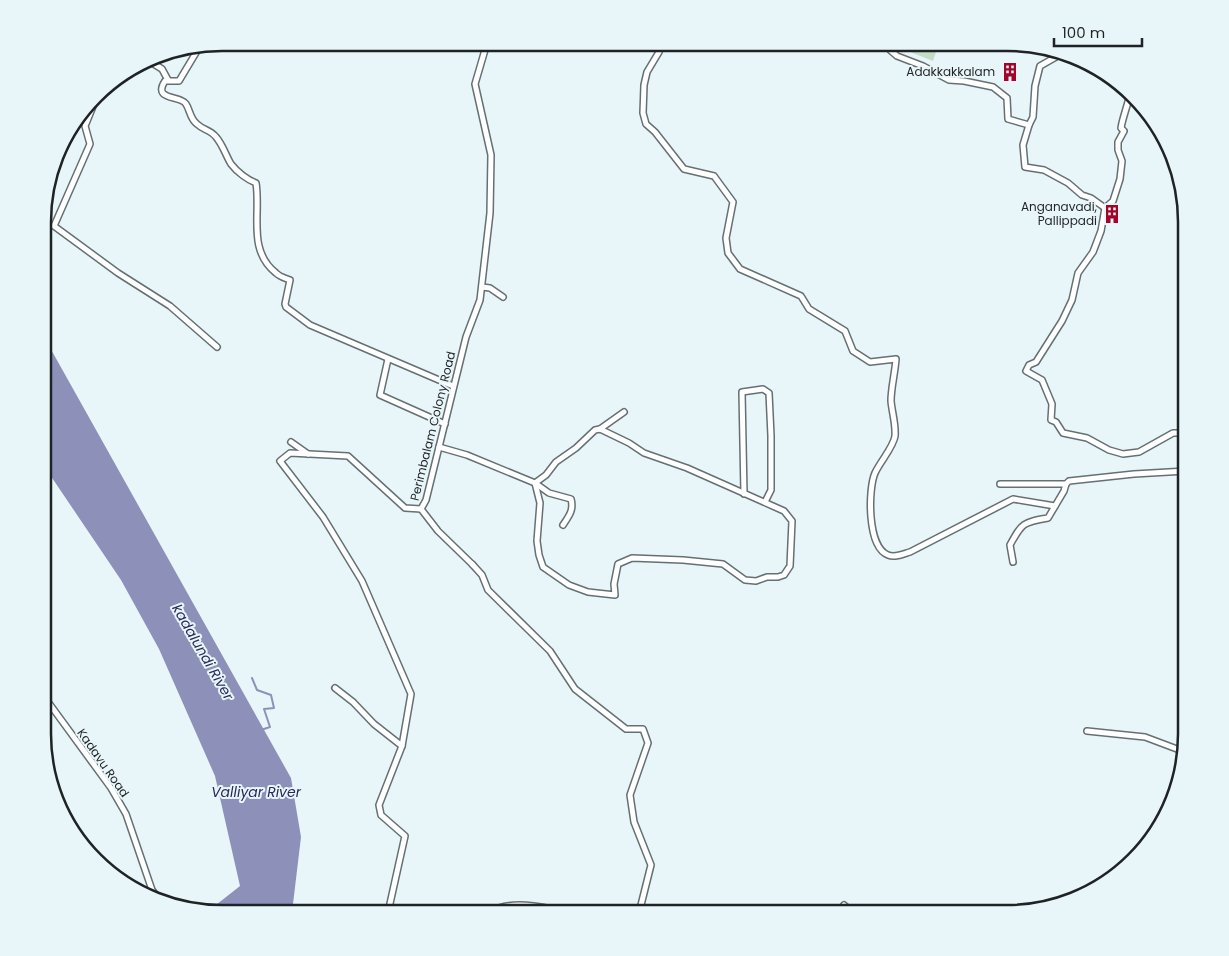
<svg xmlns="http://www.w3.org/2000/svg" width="1229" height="956" font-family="Poppins,sans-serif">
<rect width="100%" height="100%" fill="#e9f6f9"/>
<path fill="#c3ddc6" d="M 896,43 L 939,43 L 933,61 L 895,46 Z"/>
<path fill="#8d91b9" d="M 44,337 L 291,778 L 301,837 L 293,904 L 287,913 L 207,912 L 240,886 L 215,776 L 159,649 L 121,580 L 44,466 Z"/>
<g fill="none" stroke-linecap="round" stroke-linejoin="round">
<path stroke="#8d91b9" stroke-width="2" d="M 252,678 L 257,690 L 271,695 L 274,708 L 264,709 L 270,727 L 261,730"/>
<g stroke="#657073" stroke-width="8">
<g id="street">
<path d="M 658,43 L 660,47 L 659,52 L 647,72 L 644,85 L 643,113 L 646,124 L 655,132 L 684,169 L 714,176 L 733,202 L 726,238 L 728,253 L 740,269 L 801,296 L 809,309 L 845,331 L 853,351 L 870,362 L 896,359 C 895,373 891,388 891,401 C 892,412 896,425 895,436 C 894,446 880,462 875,473 C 868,489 867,547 888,555 C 895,558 903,554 910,552 L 1013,499 L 1055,506"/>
<path d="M 889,43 L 890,50 L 897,56 L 923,66 L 949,80 L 964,81 L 993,87 L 1007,98 L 1008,119 L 1029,125 L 1023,145 L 1025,167 L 1044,170 L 1068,183 L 1082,195 L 1091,198 L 1105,208"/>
<path d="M 200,46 L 179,81 L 165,81 C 152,101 181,95 186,104 C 190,110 190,119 197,124 C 203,130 211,130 216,137 C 223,145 226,156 231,164 C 237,172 248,180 256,183 C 261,214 247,250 276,273 C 280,277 285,278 290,280 L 285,304 L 286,307 L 310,325 L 453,386"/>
<path d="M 149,61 L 162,69 L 168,80"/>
<path d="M 98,94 L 85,126 L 90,144 L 54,226 L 118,273 L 170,306 L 217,347"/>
<path d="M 1029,125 L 1033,117 L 1035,86 L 1040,66 L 1063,53"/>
<path d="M 1105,208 L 1101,231 L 1093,252 L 1078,273 L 1072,300 L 1062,321 L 1036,362 L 1029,365 L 1026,371 L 1042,380 L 1052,404 L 1051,420 L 1056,422 L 1063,433 L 1087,438 L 1109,450 L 1123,454 L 1139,452 L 1173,433 L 1186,433"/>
<path d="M 1105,208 L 1113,201 L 1120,179 L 1122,161 L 1118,150 L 1118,142 L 1124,131 L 1121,128 C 1123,116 1128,105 1130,93"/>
<path d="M 482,287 L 490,288 L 503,297"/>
<path d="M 388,359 L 380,395 L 445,424"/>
<path d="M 600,429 L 624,412"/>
<path d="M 291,442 L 308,454"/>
<path d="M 439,447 L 467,455 L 535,483 L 546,475 L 556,462 L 576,448 L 595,430 L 600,429 L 629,443 L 644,453 L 687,468 L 784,511 L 792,521 L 790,566 L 784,575 L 778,577 L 767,577 L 756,581 L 745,580 L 723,564 L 683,560 L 632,558 L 618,564 L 614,584 L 615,595 L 588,592 L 569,585 L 543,567 L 539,555 L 537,541 L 540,503 L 535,483"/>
<path d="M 535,483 L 549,493 L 571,499 C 574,510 569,516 563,525"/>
<path d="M 1000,484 L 1066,484 L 1069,481 L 1134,474 L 1186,471"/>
<path d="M 744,494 L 742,392 L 763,389 L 769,393 L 771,436 L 771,490 L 765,502"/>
<path d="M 421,509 L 438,531 L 473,565"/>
<path d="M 1013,562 L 1010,545 C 1022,523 1023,522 1048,518 L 1064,491 L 1066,484"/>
<path d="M 472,564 L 482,575 L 488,590 L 550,651 L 575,689 L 626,729 L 643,729 L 648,743 L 630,795 L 634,822 L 651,865 L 639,913"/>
<path d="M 335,688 L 353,702 L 374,724 L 402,746"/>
<path d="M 43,695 L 111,788 L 126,814 L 152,890 L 161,902"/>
<path d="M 1087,731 L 1145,737 L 1185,752"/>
<path d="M 844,905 L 853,913"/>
<path d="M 385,913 L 389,908 L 405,836 L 381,815 L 379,805 L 402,746 L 411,694 L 362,581 L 323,517 L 280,461 L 290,453 L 348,456 L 405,508 L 421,509 L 426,500 L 466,337 L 480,300 L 490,213 L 491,155 L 475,84 L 487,43"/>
<path d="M 424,913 C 436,909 457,907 469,913"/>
<path d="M 488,913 C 511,899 539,907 564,911 L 570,913"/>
</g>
</g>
<use href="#street" stroke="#fff" stroke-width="5"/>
</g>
<defs>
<g id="building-bare" transform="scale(1.5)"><path d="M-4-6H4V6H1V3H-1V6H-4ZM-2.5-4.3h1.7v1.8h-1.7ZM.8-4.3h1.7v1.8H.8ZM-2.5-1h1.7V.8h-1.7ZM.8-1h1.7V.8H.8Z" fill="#a3042a" stroke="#e9f6f9" stroke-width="2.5" paint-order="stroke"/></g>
</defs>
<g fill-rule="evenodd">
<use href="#building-bare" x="1010" y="72"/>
<use href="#building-bare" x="1112" y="214"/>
</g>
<g text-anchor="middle" stroke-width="4" stroke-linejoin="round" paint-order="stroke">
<g font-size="12" fill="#1f2325" stroke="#e9f6f9" text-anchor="end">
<text x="995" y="76">Adakkakkalam</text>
<text x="1097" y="211">Anganavadi,<tspan x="1097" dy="14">Pallippadi</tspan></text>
</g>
<g font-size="12" fill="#1f2325" stroke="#e9f6f9">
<text transform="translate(433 426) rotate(-76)" y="4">Perimbalam Colony Road</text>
<text transform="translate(103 763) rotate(55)" y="4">Kadavu Road</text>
</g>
<g font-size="14" font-style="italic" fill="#29295c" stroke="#e9f6f9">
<text transform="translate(203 652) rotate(60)" y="5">kadalundi River</text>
<text x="256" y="797">Valliyar River</text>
</g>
</g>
<path d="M0 0H1229V956H0ZM222 51H1007A171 171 0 0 1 1178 222V734A171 171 0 0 1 1007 905H222A171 171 0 0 1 51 734V222A171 171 0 0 1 222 51Z" fill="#e9f6f9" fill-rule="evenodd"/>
<path fill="none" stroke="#1f2325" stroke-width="2.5" d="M222 51H1007A171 171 0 0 1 1178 222V734A171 171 0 0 1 1007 905H222A171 171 0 0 1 51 734V222A171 171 0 0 1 222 51Z"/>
<path d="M1054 38v8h88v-8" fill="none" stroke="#1f2325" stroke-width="2.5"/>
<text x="1062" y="38" font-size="15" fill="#1f2325" stroke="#e9f6f9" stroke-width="4" paint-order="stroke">100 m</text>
</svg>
